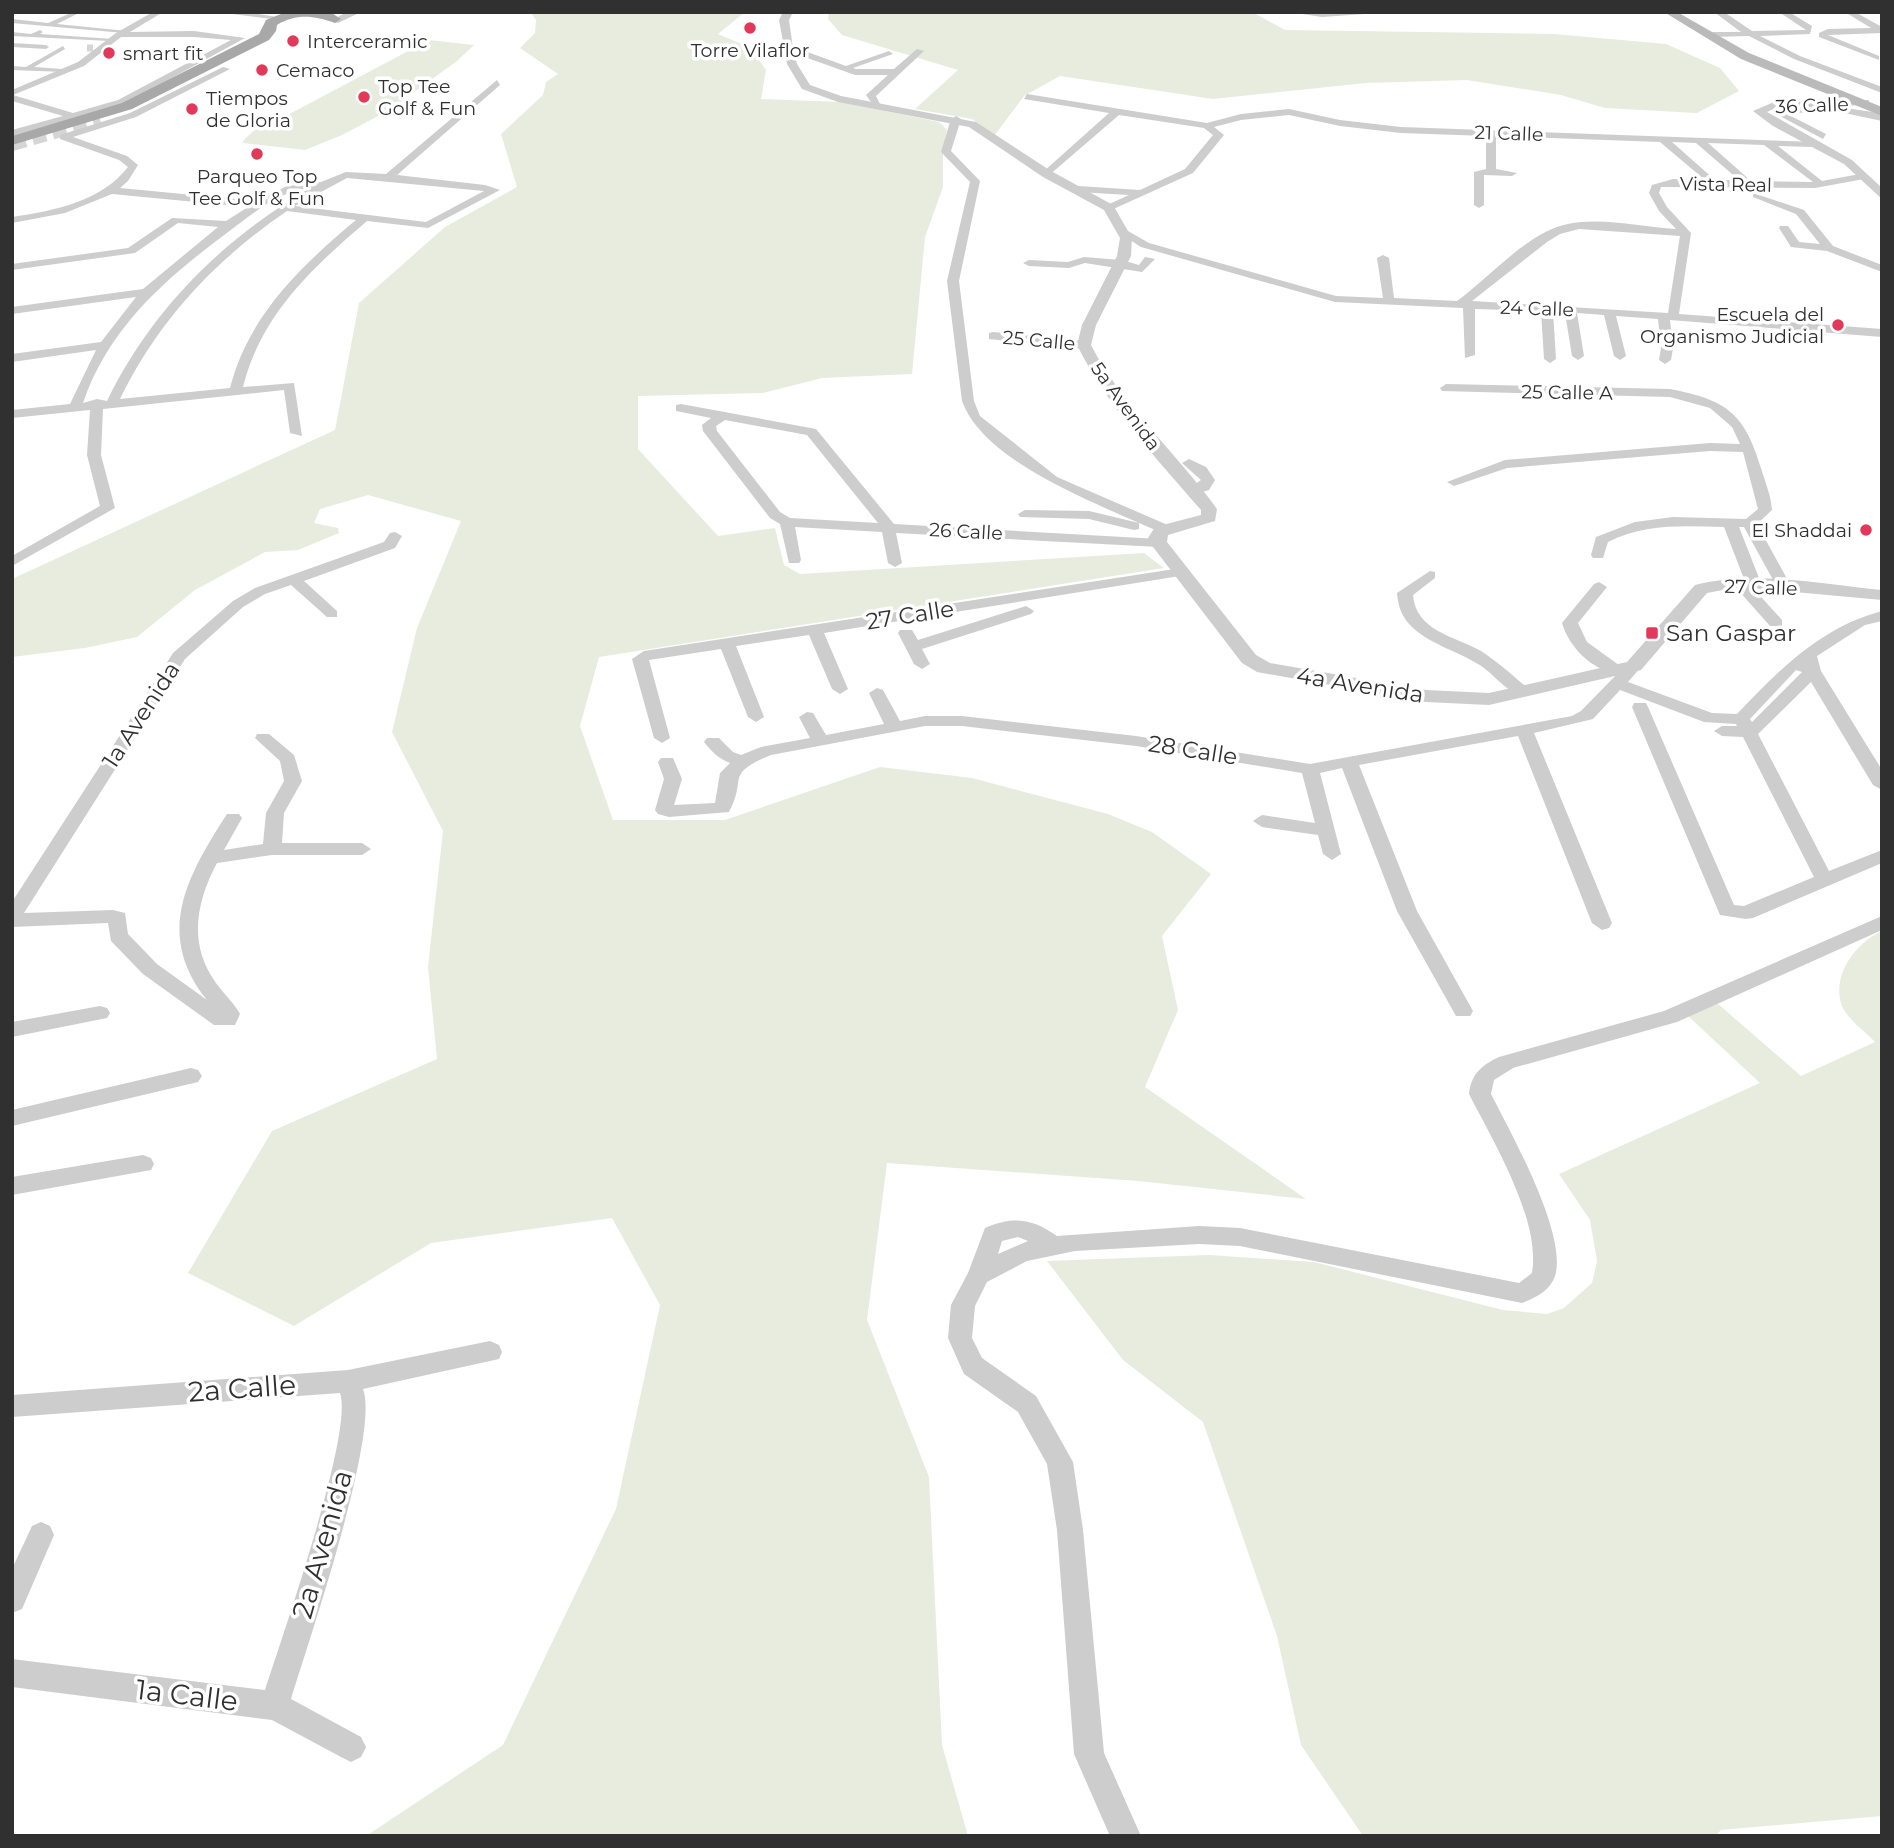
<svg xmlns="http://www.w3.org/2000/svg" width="1894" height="1848" font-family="Montserrat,sans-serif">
<rect width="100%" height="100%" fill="#fff"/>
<g fill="#e8ecde">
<path d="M 530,12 L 745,12 L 718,34 L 751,48 L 766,70 L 761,99 L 841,102 L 939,122 L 947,130 L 943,150 L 943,187 L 925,237 L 912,374 L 822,378 L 763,393 L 638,396 L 638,449 L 718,536 L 775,528 L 784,565 L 800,574 L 1144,553 L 1164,568 L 599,657 L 580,726 L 613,820 L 725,820 L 880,767 L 972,778 L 1108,814 L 1152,832 L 1211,874 L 1162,936 L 1178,1010 L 1145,1087 L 1306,1199 L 1138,1181 L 887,1163 L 867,1320 L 929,1477 L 942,1745 L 968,1836 L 366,1836 L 503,1745 L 616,1509 L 660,1305 L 612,1218 L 431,1243 L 294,1326 L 188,1273 L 272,1131 L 437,1059 L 428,967 L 443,831 L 392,732 L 417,628 L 461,521 L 368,495 L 320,509 L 314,523 L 338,528 L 339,533 L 298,550 L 265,552 L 195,590 L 137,637 L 85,648 L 12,657 L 12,579 L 335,430 L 359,303 L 445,227 L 517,187 L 501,134 L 543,95 L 546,82 L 558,74 L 520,48 L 535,33 L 536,20 Z"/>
<path d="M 829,12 L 1252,12 L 1285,30 L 1554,34 L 1666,44 L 1720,68 L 1739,91 L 1697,113 L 1605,108 L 1561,95 L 1467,80 L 1366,83 L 1213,99 L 1060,76 L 1024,96 L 994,136 L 972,119 L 915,109 L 958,70 L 842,35 L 828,19 Z"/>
<path d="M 429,40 L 474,45 L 457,61 L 388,111 L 342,135 L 305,150 L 242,143 C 252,129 264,124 280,119 Z"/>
<path d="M 1882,931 L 1882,1816 L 1721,1830 L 1715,1836 L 1363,1836 L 1301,1745 L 1277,1636 L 1203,1422 L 1123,1360 L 1047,1261 L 1209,1255 L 1314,1262 L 1503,1310 L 1547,1314 L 1564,1308 L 1592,1283 L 1597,1261 L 1590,1220 L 1559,1174 L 1760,1083 L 1687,1015 L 1717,1003 L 1801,1076 L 1875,1042 C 1865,1031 1848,1020 1842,1006 C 1831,976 1855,943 1882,931 Z"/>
</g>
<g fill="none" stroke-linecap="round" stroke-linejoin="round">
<path stroke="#d6d6d6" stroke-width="7" stroke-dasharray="7 3.5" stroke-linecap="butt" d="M 87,48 L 93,48"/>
<path stroke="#d6d6d6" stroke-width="14" stroke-dasharray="14 7" stroke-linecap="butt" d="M 12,144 L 100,119"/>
<g fill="#cdcdcd" fill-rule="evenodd">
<path d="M 73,12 L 81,12 L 57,24 L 127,31 L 124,33 L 12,23 L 12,19 L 48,23 Z"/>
<path d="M 40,30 L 43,32 L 40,34 L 113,39 L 110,41 L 12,36 L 12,32 L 31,34 Z"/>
<path d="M 12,43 L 46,45 L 49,47 L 46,49 L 12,47 Z"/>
<path d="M 63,46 L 65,49 L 34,67 L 62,69 L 64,72 L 12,70 L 12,66 L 26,67 Z"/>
</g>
<g fill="#cdcdcd" fill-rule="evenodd">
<path d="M 153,12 L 163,12 L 130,32 L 194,31 L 245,38 L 124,104 L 12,136 L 12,130 L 63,116 L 12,101 L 12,90 L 78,62 L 116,33 ZM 121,37 L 194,37 L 231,40 L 118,100 L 73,113 L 13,95 L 84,66 Z"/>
<path d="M 216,12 L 247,12 L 283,18 L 279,20 Z"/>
<path d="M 1289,12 L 1393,12 L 1322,17 Z"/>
<path d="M 1714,12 L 1724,12 L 1752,31 L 1806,30 L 1779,12 L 1789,12 L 1812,26 L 1810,34 L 1760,36 L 1800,56 L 1882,87 L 1882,93 L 1794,59 L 1749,36 L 1710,37 L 1713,32 L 1741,32 Z"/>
<path d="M 1845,12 L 1855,12 L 1882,27 L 1882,33 L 1828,35 L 1879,56 L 1879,60 L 1819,37 L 1819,33 L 1828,29 L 1871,28 Z"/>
<path d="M 788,45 L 846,66 L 889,51 L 893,54 L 853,68 L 856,69 L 894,69 L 917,49 L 924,51 L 876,96 L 881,106 L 876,109 L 866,95 L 888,75 L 855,75 L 785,50 Z"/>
<path d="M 223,67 L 230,69 L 136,117 L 73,137 L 127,156 L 138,165 L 128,181 L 120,188 L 257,201 L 287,186 L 321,182 L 346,172 L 386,174 L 497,80 L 500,85 L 397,175 L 485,185 L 500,190 L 428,228 L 367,221 C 312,268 261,315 243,387 L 294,383 L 302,436 L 290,433 L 284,390 L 103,409 L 101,455 L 115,508 L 12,566 L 12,556 L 100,506 L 87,455 L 90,410 L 12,418 L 12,410 L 70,404 L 96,350 L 12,362 L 12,354 L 101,342 L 136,297 L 12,314 L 12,307 L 143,289 L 218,227 L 178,223 L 135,253 L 12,270 L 12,264 L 128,248 L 172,218 L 226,221 L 248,207 L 112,194 L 65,213 L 12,223 L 12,217 C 54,211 102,201 128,167 L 119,160 L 60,139 L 60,135 L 130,113 ZM 347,178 L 484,191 L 426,222 L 295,206 ZM 310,188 C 222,240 152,309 107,401 L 97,399 L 83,403 C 110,324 170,275 236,226 C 256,211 282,190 310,188 ZM 287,211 L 356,220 C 300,267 249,315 230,388 L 120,399 C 158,321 215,260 287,211 Z"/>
<path d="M 1027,94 L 1207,123 L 1241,114 L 1289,109 L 1340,120 L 1401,127 L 1816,142 L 1813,147 L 1778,146 L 1822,181 L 1860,174 L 1865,177 L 1864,179 L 1815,188 L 1661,187 L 1659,193 L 1667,207 L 1691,233 L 1679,314 L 1882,329 L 1882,337 L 1670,320 L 1673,348 L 1671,360 L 1665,364 L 1659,360 L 1661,348 L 1658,319 L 1616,316 L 1626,356 L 1620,360 L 1614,356 L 1604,315 L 1577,313 L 1584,356 L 1578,360 L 1572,356 L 1565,313 L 1553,312 L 1556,359 L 1550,363 L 1544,359 L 1541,311 L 1475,309 L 1475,355 L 1465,358 L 1463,308 L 1335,302 L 1141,247 L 1119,233 L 1128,231 L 1149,243 L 1336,296 L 1383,298 L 1377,258 L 1383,255 L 1389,258 L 1394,298 L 1457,301 C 1489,278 1529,231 1568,224 C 1602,217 1642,227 1676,229 L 1659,211 L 1649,193 L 1652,185 L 1673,179 L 1705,180 L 1660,142 L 1496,136 L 1496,169 L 1517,173 L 1512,176 L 1484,175 L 1484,205 L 1479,208 L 1474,205 L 1474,172 L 1486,169 L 1486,136 L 1401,133 L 1340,126 L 1289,115 L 1241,120 L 1214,127 L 1224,135 L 1193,173 L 1109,211 L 1105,210 L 1105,206 L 1129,195 L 1078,192 L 1073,189 L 1078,186 L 1140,190 L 1185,169 L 1213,135 L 1204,128 L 1119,115 L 1047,177 L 1043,176 L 1043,172 L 1109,113 L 1024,99 ZM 1672,142 L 1696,143 L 1739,180 L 1715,180 ZM 1708,143 L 1764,145 L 1813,182 L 1751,181 ZM 1579,229 L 1680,236 L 1668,313 L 1472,301 L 1547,242 L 1560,234 Z"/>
<path d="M 1817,104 L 1873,112 L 1882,115 L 1882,121 L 1830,110 L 1787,114 L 1826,134 L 1823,139 L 1774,113 L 1791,107 Z"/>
<path d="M 956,116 L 961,119 L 951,151 L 980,181 L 959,281 L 974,401 L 980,416 L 1057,477 L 1170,526 L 1170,532 L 1160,532 L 1139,523 L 1139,529 L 1134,530 L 1089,519 L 1020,517 L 1018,514 L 1025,510 L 1089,511 L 1139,523 C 1085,499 983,459 962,401 L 947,281 L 970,182 L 941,152 L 951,119 Z"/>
<path d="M 1753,193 L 1804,210 L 1833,246 L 1882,265 L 1882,272 L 1827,251 L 1791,247 L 1779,228 L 1780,226 L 1788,226 L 1799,242 L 1820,244 L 1796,214 L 1753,197 Z"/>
<path d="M 1084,257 L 1121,260 L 1139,265 L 1145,257 L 1155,259 L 1142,272 L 1085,263 L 1069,268 L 1029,266 L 1023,263 L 1029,260 L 1068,262 Z"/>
<path d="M 993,332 L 1084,341 L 1090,345 L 1084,349 L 989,339 L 989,333 Z"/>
<path d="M 1446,384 L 1670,389 C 1726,400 1744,412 1761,468 C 1765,482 1771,495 1772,510 L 1757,524 L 1791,586 L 1783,591 L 1778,589 L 1744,527 L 1739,527 L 1761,583 L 1752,587 L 1782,620 L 1782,626 L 1770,626 L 1731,582 L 1734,579 L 1744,579 L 1724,527 C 1684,526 1645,523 1608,542 L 1603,558 L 1593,558 L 1591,555 L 1596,537 L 1635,522 L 1673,517 L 1746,519 L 1758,509 L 1743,452 L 1710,451 L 1507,468 L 1454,486 L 1447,482 L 1505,460 L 1710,443 L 1740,444 L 1732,427 L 1710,408 L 1670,397 L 1442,391 L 1440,388 Z"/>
<path d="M 681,404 L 816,429 L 894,524 L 1159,539 L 1166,543 L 1159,547 L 896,533 L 902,563 L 895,567 L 888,563 L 882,532 L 795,527 L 801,560 L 799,563 L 789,563 L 780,524 L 770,518 L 703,431 L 702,425 L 711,418 L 676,411 L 676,405 ZM 725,420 L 807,435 L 878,523 L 790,518 L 780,512 L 717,431 L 716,426 Z"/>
<path d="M 1189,459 L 1206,467 L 1215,480 L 1209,490 L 1193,495 L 1186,491 L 1201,480 L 1182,463 Z"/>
<path d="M 395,532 L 402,536 L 395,548 L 304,581 L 337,611 L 337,617 L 327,617 L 291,585 L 265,594 L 243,607 L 185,659 L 24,913 L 113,910 L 125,913 L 128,934 L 157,964 L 207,1000 C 154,934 187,876 227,814 L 239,814 L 242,818 L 224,850 L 263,844 L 266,813 L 284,781 L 280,761 L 255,738 L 257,734 L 269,734 L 294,755 L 302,781 L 284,813 L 282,843 L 362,843 L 371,849 L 362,855 L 272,855 L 217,863 C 196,902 188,945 216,983 C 224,994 234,1003 240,1014 L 235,1025 L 214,1025 L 143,974 L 111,941 L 108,923 L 12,927 L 12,902 L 173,653 L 233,601 L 255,588 L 384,542 L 390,533 Z"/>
<path d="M 1181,568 L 1186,569 L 1186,575 L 824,633 L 848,689 L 840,694 L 832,689 L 809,635 L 736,646 L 764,717 L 756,722 L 748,717 L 721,649 L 649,660 L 670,738 L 662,743 L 654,738 L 632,659 L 644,651 Z"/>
<path d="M 1430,571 L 1435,572 L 1435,578 L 1413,595 C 1416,631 1454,636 1481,651 C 1498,662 1513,676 1529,689 L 1529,695 C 1513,699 1496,677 1484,668 C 1462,652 1432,646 1412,627 C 1402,617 1398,607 1397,593 Z"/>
<path d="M 1599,582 L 1607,587 L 1578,623 L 1587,642 L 1623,668 L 1628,663 L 1640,663 L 1642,666 L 1628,682 L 1712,713 L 1737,714 C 1779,670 1821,627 1882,611 L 1882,621 L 1865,625 L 1817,656 L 1821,671 L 1882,770 L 1882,790 L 1873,785 L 1811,682 L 1758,734 L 1829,871 L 1882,850 L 1882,863 L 1753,918 L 1746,919 L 1720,915 L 1632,707 L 1634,703 L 1646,703 L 1648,707 L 1734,905 L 1744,906 L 1814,877 L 1743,737 L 1722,736 L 1714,731 L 1722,726 L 1737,726 L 1736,724 L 1704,722 L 1620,690 L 1593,719 L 1534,733 L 1612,923 L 1609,928 L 1602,930 L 1592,923 L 1518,736 L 1359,765 L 1417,911 L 1473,1011 L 1470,1016 L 1456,1016 L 1397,911 L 1342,768 L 1320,773 L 1341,854 L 1332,860 L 1323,854 L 1318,835 L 1262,827 L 1253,821 L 1262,815 L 1315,823 L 1302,773 L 1136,746 L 962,726 L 925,726 L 771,755 C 723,775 748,777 729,812 L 669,817 L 658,814 L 655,810 L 664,779 L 658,762 L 661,758 L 673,758 L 682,779 L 674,805 L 715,803 L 720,773 L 730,763 C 719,759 711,751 704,742 L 707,738 L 719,738 L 733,752 L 741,755 L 761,747 L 810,738 L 799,717 L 807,712 L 813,713 L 826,735 L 884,724 L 869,693 L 877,688 L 883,690 L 900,721 L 925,716 L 962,716 L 1136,736 L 1310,764 L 1572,716 L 1581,711 L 1618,673 C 1592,671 1569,647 1562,623 L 1594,584 ZM 1796,670 L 1802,672 L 1752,722 L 1750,719 Z"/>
<path d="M 1026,606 L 1034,611 L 1031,614 L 922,649 L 930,664 L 922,669 L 914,664 L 898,633 L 900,630 L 912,630 L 918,640 Z"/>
<path d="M 1882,916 L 1882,930 L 1677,1022 L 1513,1068 L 1494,1080 L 1491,1094 C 1511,1133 1568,1235 1555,1276 C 1550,1291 1535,1298 1522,1303 L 1240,1246 L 1199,1244 L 1075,1251 L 1027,1261 L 987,1282 L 975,1306 L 972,1338 L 982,1358 L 1036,1396 L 1073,1462 L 1083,1530 L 1104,1753 L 1141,1836 L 1110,1836 L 1074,1754 L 1057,1530 L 1047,1464 L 1018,1412 L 964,1374 L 948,1338 L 951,1305 L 968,1273 L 985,1228 C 1012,1216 1032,1218 1057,1236 L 1199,1226 L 1240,1228 L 1519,1283 L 1532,1273 C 1541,1220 1493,1141 1469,1094 C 1471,1074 1482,1065 1499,1057 L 1664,1011 ZM 1018,1237 L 1028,1241 L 998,1254 L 1002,1241 Z"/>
<path d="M 100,1006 L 107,1008 L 110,1013 L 107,1018 L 12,1037 L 12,1022 Z"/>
<path d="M 191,1068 L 198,1070 L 202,1076 L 198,1082 L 12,1126 L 12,1110 Z"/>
<path d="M 143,1155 L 151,1158 L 154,1164 L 151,1170 L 12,1195 L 12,1177 Z"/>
<path d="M 490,1341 L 499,1345 L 502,1352 L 499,1359 L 363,1389 C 380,1434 308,1643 291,1699 L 361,1737 L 366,1747 L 361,1757 L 351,1762 L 341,1757 L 272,1720 L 12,1687 L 12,1659 L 265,1690 C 281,1640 354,1432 340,1393 L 12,1417 L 12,1395 L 348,1370 Z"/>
<path d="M 41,1522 L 50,1526 L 54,1535 L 22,1609 L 12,1613 L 12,1569 L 32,1526 Z"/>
</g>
<g fill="#cdcdcd" fill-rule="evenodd">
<path d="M 347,12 L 361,12 L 338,23 L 330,21 Z"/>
<path d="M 783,12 L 793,12 L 789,20 L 793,48 L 797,64 L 810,85 L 841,96 L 976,122 L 1051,171 L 1113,205 L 1132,238 L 1131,256 L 1096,325 L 1091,345 C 1123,407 1177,453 1217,509 L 1215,521 L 1168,535 L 1167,542 L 1256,655 L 1270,663 L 1426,690 L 1489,693 L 1627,662 L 1695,585 C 1755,570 1820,584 1882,590 L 1882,600 L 1739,587 L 1707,593 L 1641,670 L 1489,705 L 1426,702 L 1257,672 L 1242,663 L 1150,543 L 1148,538 L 1155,527 L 1201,515 L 1201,510 C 1157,459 1107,406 1077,345 L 1082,325 L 1117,256 L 1120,238 L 1104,210 L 1043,177 L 969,127 L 838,102 L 802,89 L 787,64 L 779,20 Z"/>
<path d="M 1869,100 L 1869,104 L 1865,105 L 1776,108 L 1767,112 L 1852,160 L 1882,188 L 1882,199 L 1844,164 L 1773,126 L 1753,111 L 1774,102 Z"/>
</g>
<path fill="#bababa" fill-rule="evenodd" d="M 1664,12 L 1677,12 L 1749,53 L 1882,107 L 1882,116 L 1741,59 Z"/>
<path fill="#a8a8a8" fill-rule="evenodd" d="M 286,12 L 330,12 L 341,19 L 335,23 C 314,16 297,13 277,25 L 276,31 L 269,40 L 132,109 L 12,145 L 12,136 L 122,103 L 259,34 L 266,20 Z"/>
</g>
<g fill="#e03959" stroke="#fff" stroke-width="2.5">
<circle cx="750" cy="28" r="7"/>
<circle cx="293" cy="41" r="7"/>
<circle cx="109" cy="53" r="7"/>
<circle cx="262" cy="70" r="7"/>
<circle cx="364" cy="97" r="7"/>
<circle cx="192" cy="109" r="7"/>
<circle cx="257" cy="154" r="7"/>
<circle cx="1838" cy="325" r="7"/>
<circle cx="1866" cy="530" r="7"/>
<rect x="1645" y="626" width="14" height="14" rx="3.5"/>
</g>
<g text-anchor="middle" stroke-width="7" stroke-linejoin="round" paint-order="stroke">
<g font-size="19" fill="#303030" stroke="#fff" text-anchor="start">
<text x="307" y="48">Interceramic</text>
<text x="750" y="57" text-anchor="middle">Torre Vilaflor</text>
<text x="123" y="60">smart fit</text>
<text x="276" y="77">Cemaco</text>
<text x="378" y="93">Top Tee<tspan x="378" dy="22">Golf &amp; Fun</tspan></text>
<text x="206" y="105">Tiempos<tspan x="206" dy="22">de Gloria</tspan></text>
<text x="257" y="183" text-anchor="middle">Parqueo Top<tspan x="257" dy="22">Tee Golf &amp; Fun</tspan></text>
<text x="1824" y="321" text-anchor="end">Escuela del<tspan x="1824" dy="22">Organismo Judicial</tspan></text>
<text x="1852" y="537" text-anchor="end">El Shaddai</text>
</g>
<g font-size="19" fill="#303030" stroke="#fff">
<text transform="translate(1812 105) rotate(-2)" y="7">36 Calle</text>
<text transform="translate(1509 133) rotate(2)" y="7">21 Calle</text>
<text transform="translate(1726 184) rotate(1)" y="7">Vista Real</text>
<text transform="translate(1537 308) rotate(2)" y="7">24 Calle</text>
<text transform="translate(1039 340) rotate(5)" y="7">25 Calle</text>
<text transform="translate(1567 392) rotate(1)" y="7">25 Calle A</text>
<text transform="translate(1126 406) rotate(54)" y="7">5a Avenida</text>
<text transform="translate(966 531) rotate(3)" y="7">26 Calle</text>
<text transform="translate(1761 587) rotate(2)" y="7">27 Calle</text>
</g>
<g font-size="23" fill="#303030" stroke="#fff">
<text transform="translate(910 615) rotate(-9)" y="8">27 Calle</text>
<text transform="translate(1360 685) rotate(9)" y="8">4a Avenida</text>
<text transform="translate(141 715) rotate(-57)" y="8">1a Avenida</text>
<text transform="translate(1193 750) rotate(9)" y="8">28 Calle</text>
</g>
<g font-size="23" fill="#303030" stroke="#fff" text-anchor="start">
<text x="1666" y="641">San Gaspar</text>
</g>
<g font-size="28" fill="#303030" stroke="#fff">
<text transform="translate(242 1388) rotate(-4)" y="10">2a Calle</text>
<text transform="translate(322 1544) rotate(-74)" y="10">2a Avenida</text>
<text transform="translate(187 1695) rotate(7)" y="10">1a Calle</text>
</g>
</g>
<rect width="1894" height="1848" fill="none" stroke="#303030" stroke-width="28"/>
</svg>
